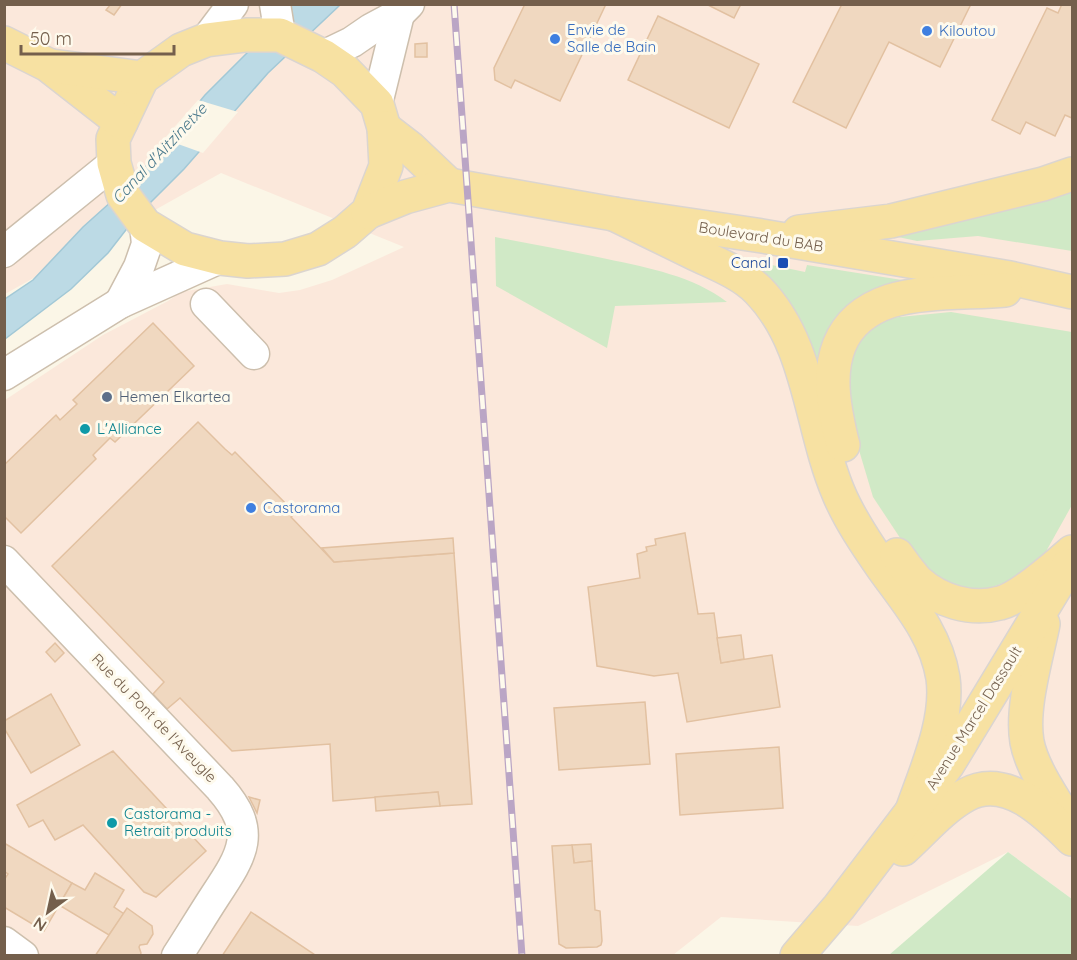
<svg xmlns="http://www.w3.org/2000/svg" width="1077" height="960" font-family="Quicksand,sans-serif">
<rect width="100%" height="100%" fill="#fbf6e7"/>
<path fill="#fbe8db" d="M 5,5 L 1072,5 L 1072,899 L 1008,852 L 858,926 L 721,917 L 673,955 L 5,955 L 5,400 L 103,335 L 168,301 L 181,292 L 227,284 L 279,293 L 300,290 L 332,280 L 404,247 L 221,173 L 5,294 Z"/>
<g fill="#d0e9c6">
<path d="M 1072,192 L 1072,251 L 978,236 L 917,241 L 879,233 L 979,216 Z"/>
<path d="M 495,237 C 532,244 570,251 607,259 C 649,268 693,276 727,302 L 615,306 L 607,348 L 496,286 Z"/>
<path d="M 767,264 L 805,272 L 807,265 L 921,283 L 819,368 L 811,348 L 760,279 Z"/>
<path d="M 951,312 L 1072,332 L 1072,505 L 1039,564 L 1004,583 L 974,593 L 945,585 L 918,565 L 873,497 L 844,400 L 850,345 L 879,319 Z"/>
<path d="M 1008,852 L 1072,899 L 1072,955 L 889,955 Z"/>
</g>
<path fill="#bcdae5" stroke="#a2c8d6" stroke-width="1.5" d="M 291,5 L 340,5 L 268,73 L 184,169 L 136,217 L 108,253 L 71,289 L 5,339 L 5,299 L 33,280 L 83,227 L 132,183 L 205,95 L 256,44 Z"/>
<path fill="#fbf6e7" d="M 198,100 L 238,112 L 203,153 L 164,139 Z"/>
<g fill="#f0d8c0" stroke="#e2c1a1" stroke-width="1.5">
<path d="M 111,4 L 122,4 L 114,15 L 106,10 Z"/>
<path d="M 525,4 L 606,4 L 560,101 L 515,80 L 511,88 L 495,80 L 494,68 Z"/>
<path d="M 706,4 L 741,4 L 734,18 Z"/>
<path d="M 842,4 L 971,4 L 940,67 L 889,42 L 846,128 L 793,102 Z"/>
<path d="M 1062,4 L 1072,5 L 1072,118 L 1065,115 L 1055,136 L 1026,122 L 1020,134 L 992,120 L 1047,8 L 1058,13 Z"/>
<path d="M 658,16 L 759,64 L 729,128 L 628,80 Z"/>
<path d="M 427,43 L 427,57 L 415,57 L 415,44 Z"/>
<path d="M 153,323 L 194,366 L 115,442 L 110,438 L 93,455 L 96,459 L 21,533 L 4,516 L 4,465 L 56,415 L 60,420 L 77,404 L 73,400 Z"/>
<path d="M 198,422 L 225,449 L 232,455 L 235,452 L 295,513 L 291,517 L 334,562 L 454,553 L 472,804 L 440,806 L 438,792 L 333,801 L 330,744 L 232,751 L 180,698 L 167,709 L 153,694 L 164,682 L 52,566 Z"/>
<path d="M 685,533 L 698,614 L 714,613 L 721,663 L 772,655 L 780,707 L 687,722 L 678,673 L 654,676 L 597,666 L 588,587 L 640,578 L 637,554 L 647,551 L 646,547 L 656,545 L 655,539 Z"/>
<path d="M 453,538 L 454,553 L 334,562 L 322,548 Z"/>
<path d="M 741,635 L 744,659 L 721,663 L 717,638 Z"/>
<path d="M 55,643 L 64,653 L 55,662 L 46,652 Z"/>
<path d="M 51,694 L 80,745 L 31,773 L 4,728 L 4,721 Z"/>
<path d="M 645,702 L 650,764 L 559,770 L 554,708 Z"/>
<path d="M 779,747 L 783,808 L 680,815 L 676,754 Z"/>
<path d="M 113,751 L 206,851 L 156,897 L 144,892 L 83,825 L 55,840 L 43,820 L 29,827 L 17,805 Z"/>
<path d="M 438,792 L 440,806 L 376,811 L 375,797 Z"/>
<path d="M 249,797 L 260,800 L 257,813 Z"/>
<path d="M 4,843 L 72,883 L 44,931 L 4,907 L 4,880 L 8,874 L 4,871 Z"/>
<path d="M 591,844 L 592,861 L 574,863 L 572,845 Z"/>
<path d="M 572,845 L 574,863 L 592,861 L 595,910 L 600,911 L 602,941 L 601,945 L 597,947 L 566,948 L 559,944 L 552,846 Z"/>
<path d="M 95,873 L 124,890 L 114,907 L 124,914 L 109,935 L 59,905 L 72,883 L 85,890 Z"/>
<path d="M 127,908 L 152,926 L 153,934 L 147,944 L 140,945 L 139,947 L 141,953 L 140,956 L 95,956 Z"/>
<path d="M 251,912 L 315,955 L 315,956 L 222,956 Z"/>
</g>
<g fill="none" stroke-linecap="round" stroke-linejoin="round">
<g stroke="#cdbfad" stroke-width="33">
<g id="minor">
<path d="M 275,4 L 280,35"/>
<path d="M 206,40 L 233,4"/>
<path d="M 323,56 L 352,42 L 371,29 L 399,14 L 409,4"/>
<path d="M 377,104 L 399,14"/>
<path d="M 4,252 L 114,163"/>
<path d="M 120,303 L 139,267 L 147,244 L 145,225"/>
<path d="M 206,304 L 254,354"/>
<path d="M 4,375 L 120,303 L 220,258"/>
<path d="M 4,561 L 220,788 C 258,831 243,854 215,896 C 202,916 190,936 177,956"/>
<path d="M 4,942 L 23,956"/>
</g>
</g>
<g stroke="#dbd5d0" stroke-width="36">
<g id="major">
<path d="M 246,35 L 280,35 L 323,56 L 345,71 L 377,104 L 384,128 L 386,166 L 368,212 L 345,232 L 318,249 L 285,259 L 248,261 L 220,258 L 185,249 L 145,225 L 123,195 L 114,163 L 113,139 L 142,78 L 181,50 L 206,40 Z"/>
<path d="M 4,43 L 48,65 L 121,122"/>
<path d="M 52,66 L 142,78"/>
<path d="M 384,128 L 410,148 L 449,185"/>
<path d="M 368,212 L 405,197 L 449,185 L 614,214 L 762,236 L 1010,278 L 1072,292"/>
<path d="M 614,214 C 641,227 669,241 696,254 C 717,264 741,273 758,290 C 811,344 810,427 839,494 C 850,520 867,545 883,568 C 908,603 936,634 943,678 C 949,722 925,773 911,814"/>
<path d="M 799,232 L 891,221 L 1043,184 L 1072,174"/>
<path d="M 843,445 C 840,435 838,424 836,413 C 827,363 836,319 890,301 C 921,291 971,293 1005,290"/>
<path d="M 897,555 C 903,564 910,573 917,581 C 939,601 971,611 1000,603 C 1020,598 1056,566 1072,552"/>
<path d="M 1043,624 C 1036,659 1021,708 1027,742 C 1032,769 1055,801 1069,824"/>
<path d="M 903,849 C 923,831 942,808 966,795 C 1006,773 1046,813 1072,839"/>
<path d="M 797,956 L 839,907 L 948,764 L 1068,566"/>
</g>
</g>
<use href="#minor" stroke="#fff" stroke-width="30"/>
<use href="#major" stroke="#f7e1a2" stroke-width="33"/>
<g stroke="#baa5c5" stroke-width="7">
<path id="rail" d="M 454,4 L 522,956"/>
</g>
<use href="#rail" stroke="#fefaed" stroke-width="4.5" stroke-dasharray="14" stroke-linecap="butt"/>
</g>
<g fill="#3f7fe0" stroke="#fefaed" stroke-width="2">
<circle cx="927" cy="31" r="6"/>
<circle cx="555" cy="39" r="6"/>
<circle cx="251" cy="508" r="6"/>
</g>
<rect fill="#1a4fb4" stroke="#fefaed" stroke-width="2" x="777" y="257" width="12" height="12" rx="3"/>
<circle fill="#5c6f8a" stroke="#fefaed" stroke-width="2" cx="107" cy="397" r="6"/>
<g fill="#0f9aa8" stroke="#fefaed" stroke-width="2">
<circle cx="85" cy="429" r="6"/>
<circle cx="112" cy="823" r="6"/>
</g>
<g text-anchor="middle" stroke-width="6" stroke-linejoin="round" paint-order="stroke">
<g font-size="15" fill="#366cbe" stroke="#fefaed" text-anchor="start">
<text x="567" y="35">Envie de<tspan x="567" dy="17">Salle de Bain</tspan></text>
<text x="939" y="36">Kiloutou</text>
<text x="263" y="513">Castorama</text>
</g>
<g font-size="15" fill="#745f4c" stroke="#fefaed">
<text transform="translate(761 237) rotate(9)" y="5">Boulevard du BAB</text>
<text transform="translate(154 718) rotate(46)" y="5">Rue du Pont de l'Aveugle</text>
<text transform="translate(974 718) rotate(-58)" y="5">Avenue Marcel Dassault</text>
</g>
<g font-size="15" fill="#164399" stroke="#fefaed" text-anchor="end">
<text x="771" y="268">Canal</text>
</g>
<g font-size="15" fill="#4e5e75" stroke="#fefaed" text-anchor="start">
<text x="119" y="402">Hemen Elkartea</text>
</g>
<g font-size="15" fill="#0d838f" stroke="#fefaed" text-anchor="start">
<text x="97" y="434">L'Alliance</text>
<text x="124" y="819">Castorama -<tspan x="124" dy="17">Retrait produits</tspan></text>
</g>
<g font-size="16" font-style="italic" fill="#4a7a8d" stroke="#fefaed">
<text transform="translate(159 153) rotate(-47)" y="6">Canal d'Aitzinetxe</text>
</g>
</g>
<rect width="1077" height="960" fill="none" stroke="#745f4c" stroke-width="12"/>
<g transform="translate(48 912) rotate(213)" stroke="#fefaed" stroke-width="4.5" paint-order="stroke">
<path d="M0-4.5L10 22L0 15L-10 22Z" fill="#745f4c"/>
<text y="-9" font-size="16" font-weight="bold" text-anchor="middle" fill="#745f4c">N</text>
</g>
<path d="M21 45v9h153v-9" fill="none" stroke="#745f4c" stroke-width="3"/>
<text x="30" y="45" font-size="18" fill="#745f4c" stroke="#fefaed" stroke-width="4.5" paint-order="stroke">50 m</text>
</svg>
